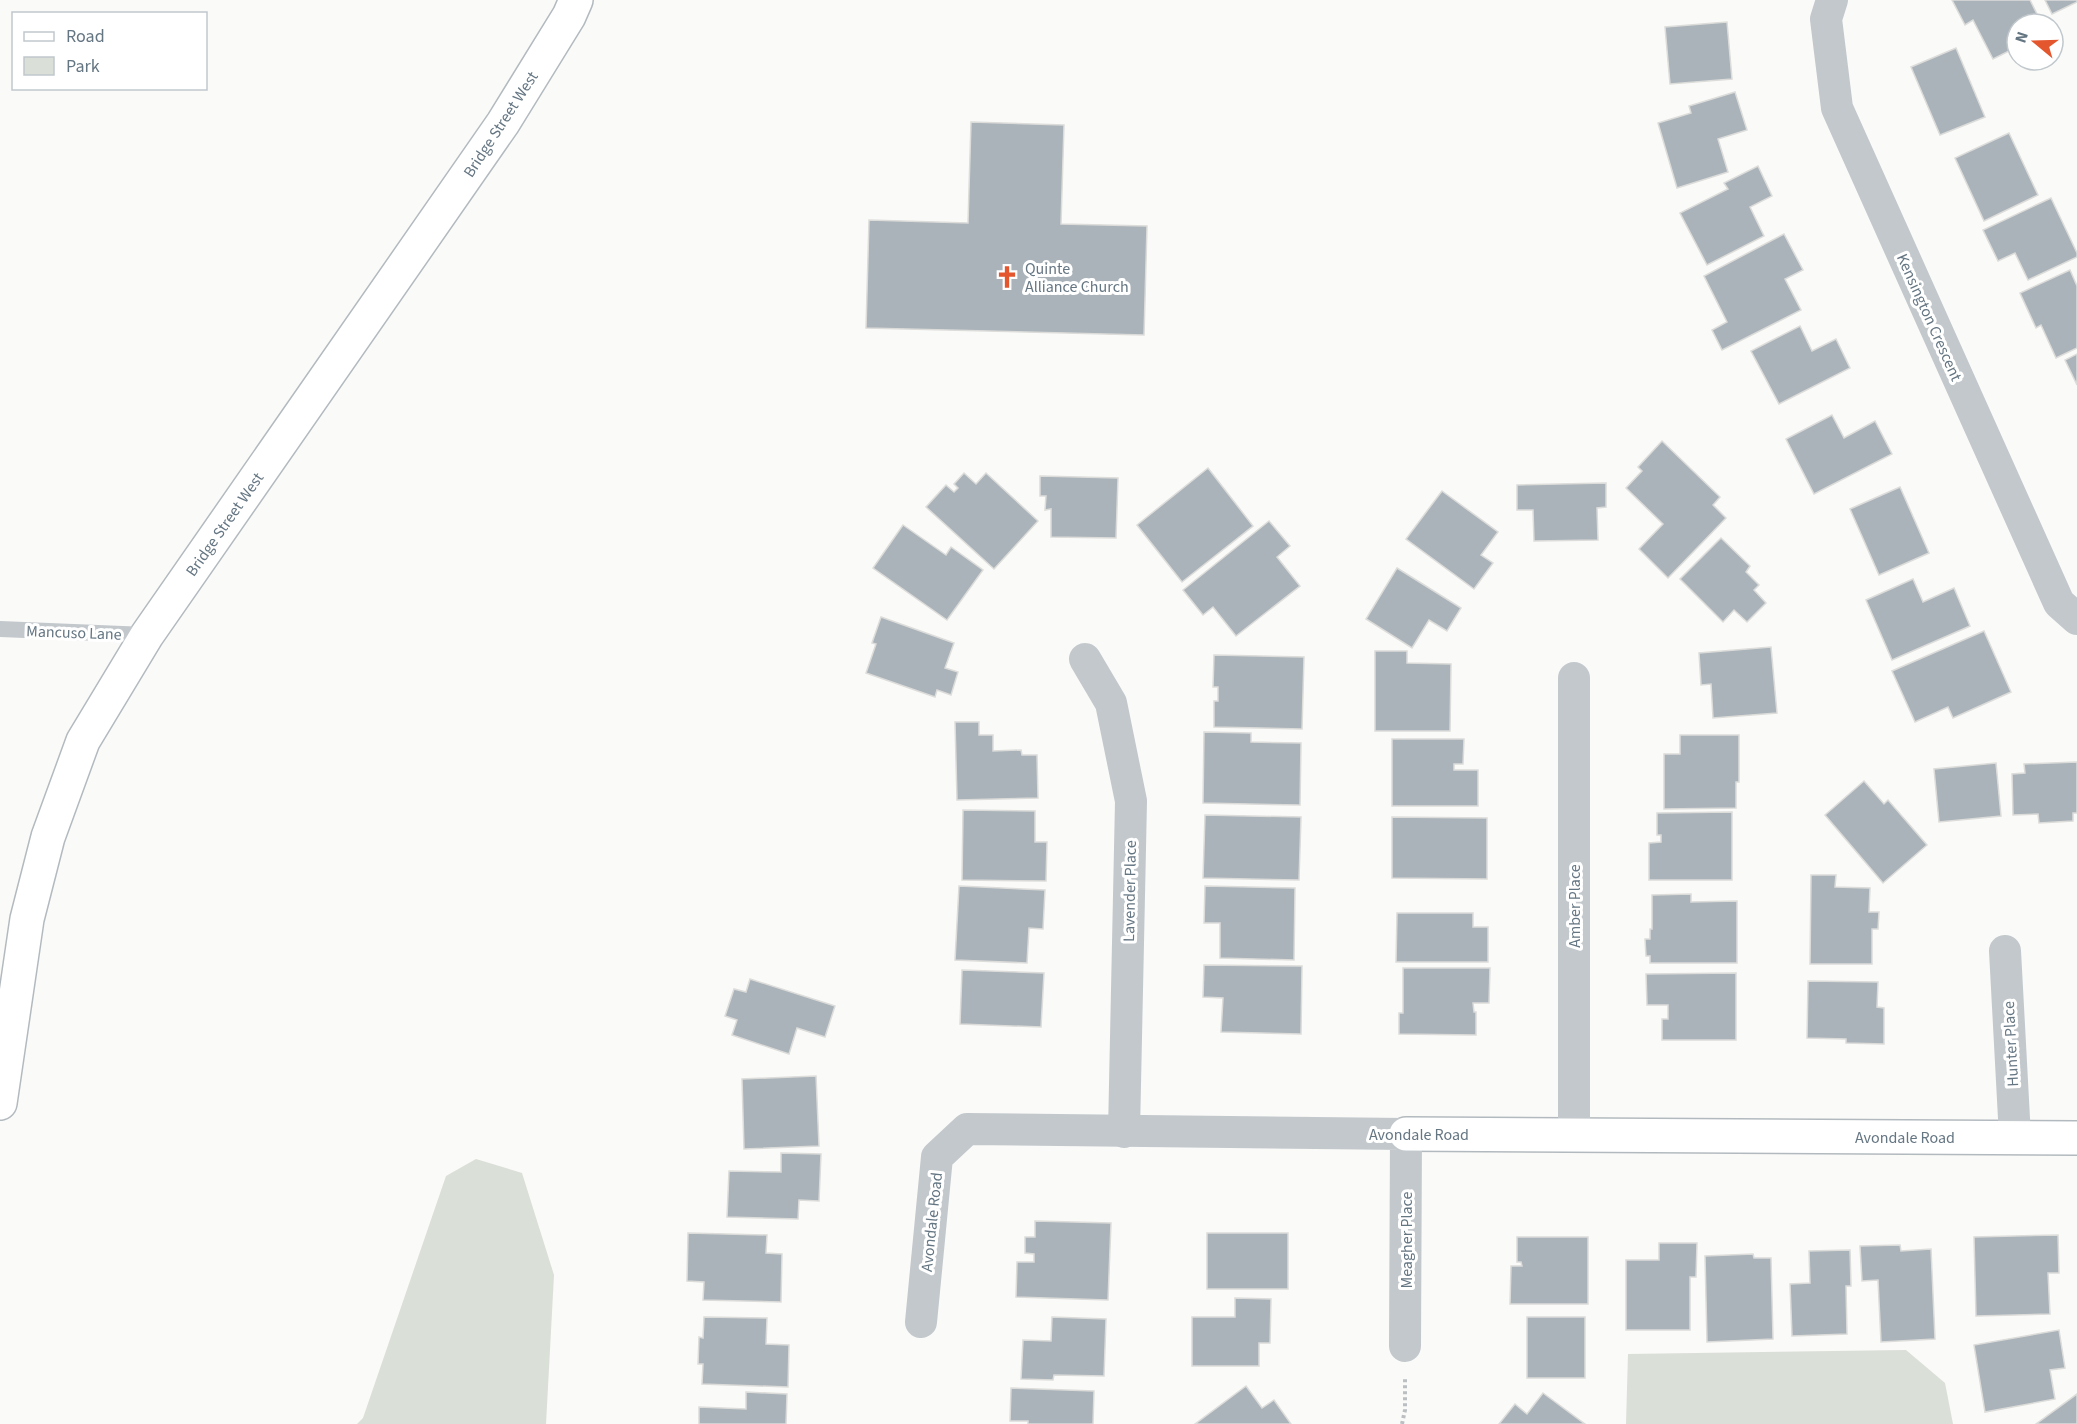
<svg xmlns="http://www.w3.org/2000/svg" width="2077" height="1424" font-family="'Source Sans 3',sans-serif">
<rect width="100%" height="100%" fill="#fafaf8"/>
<g fill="#dadfd7">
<path d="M 476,1159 L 522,1173 L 554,1275 L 546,1424 L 357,1424 L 363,1418 L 446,1176 Z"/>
<path d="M 1906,1350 L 1945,1383 L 1953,1424 L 1626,1424 L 1628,1354 Z"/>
</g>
<g fill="#aab3b9" stroke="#dcdcda" stroke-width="1.5">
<path d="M 1952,0 L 2030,0 L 2042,24 L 2017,24 L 2017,47 L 1993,59 L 1973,20 L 1965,25 Z"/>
<path d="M 2045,0 L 2077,0 L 2077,2 L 2052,14 Z"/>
<path d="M 1727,22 L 1732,79 L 1670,84 L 1665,27 Z"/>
<path d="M 1956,48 L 1985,117 L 1940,135 L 1911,67 Z"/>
<path d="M 1735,92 L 1747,130 L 1718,139 L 1728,172 L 1677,188 L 1658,123 L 1691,113 L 1689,106 Z"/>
<path d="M 971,122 L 1064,125 L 1061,224 L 1147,226 L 1144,335 L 866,328 L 869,220 L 968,223 Z"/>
<path d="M 2009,133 L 2038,195 L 1984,221 L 1955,158 Z"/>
<path d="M 1758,166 L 1772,196 L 1750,207 L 1764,236 L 1707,265 L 1680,213 L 1728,189 L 1724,183 Z"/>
<path d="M 2051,198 L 2077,253 L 2077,257 L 2028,280 L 2015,253 L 1998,261 L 1983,230 Z"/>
<path d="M 1784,234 L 1803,270 L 1785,279 L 1801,310 L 1722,350 L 1712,330 L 1727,322 L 1704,276 Z"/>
<path d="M 2070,270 L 2077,286 L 2077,348 L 2056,358 L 2041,325 L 2036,328 L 2020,293 Z"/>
<path d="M 1800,326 L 1812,351 L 1836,339 L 1850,368 L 1779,404 L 1751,351 Z"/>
<path d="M 2077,354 L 2077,385 L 2065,360 Z"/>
<path d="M 1832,415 L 1844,438 L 1875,421 L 1892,454 L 1814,494 L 1786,439 Z"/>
<path d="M 1662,441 L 1720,497 L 1713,505 L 1726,518 L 1668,578 L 1639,549 L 1663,524 L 1626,488 L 1642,471 L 1638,467 Z"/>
<path d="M 1208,468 L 1253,526 L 1182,582 L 1137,525 Z"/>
<path d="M 964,473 L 976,484 L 986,473 L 1038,521 L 994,569 L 926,507 L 946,485 L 954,492 L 958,488 L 954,484 Z"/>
<path d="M 1040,476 L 1118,478 L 1116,538 L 1051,537 L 1051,509 L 1045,510 L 1046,496 L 1040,496 Z"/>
<path d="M 1606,483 L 1606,507 L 1597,508 L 1598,540 L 1534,541 L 1533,510 L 1517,510 L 1517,485 Z"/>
<path d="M 1900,487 L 1929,553 L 1879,575 L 1850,509 Z"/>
<path d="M 1442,491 L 1498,532 L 1481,555 L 1493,563 L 1474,589 L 1406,539 Z"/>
<path d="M 1269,521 L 1290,546 L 1277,557 L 1300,586 L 1236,636 L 1213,607 L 1203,615 L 1183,590 Z"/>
<path d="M 903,525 L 946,555 L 951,547 L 983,570 L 947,620 L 873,568 Z"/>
<path d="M 1721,538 L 1750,566 L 1746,572 L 1759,585 L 1754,590 L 1766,603 L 1747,622 L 1734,610 L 1723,622 L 1680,579 Z"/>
<path d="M 1397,568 L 1461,608 L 1447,631 L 1429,620 L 1412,648 L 1366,619 Z"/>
<path d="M 1913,579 L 1923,602 L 1954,588 L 1970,626 L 1892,660 L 1866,600 Z"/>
<path d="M 881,617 L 954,643 L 945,668 L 958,672 L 951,695 L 937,690 L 935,697 L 866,673 L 876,644 L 872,643 Z"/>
<path d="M 1984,631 L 2011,692 L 1953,718 L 1948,707 L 1915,722 L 1892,671 Z"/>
<path d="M 1771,647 L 1777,713 L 1713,718 L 1711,684 L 1701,685 L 1699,653 Z"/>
<path d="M 1375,651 L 1407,651 L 1407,663 L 1451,664 L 1450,731 L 1375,731 Z"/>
<path d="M 1214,655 L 1304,657 L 1302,729 L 1214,727 L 1214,701 L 1218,701 L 1218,687 L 1213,687 Z"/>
<path d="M 955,722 L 979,722 L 979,735 L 993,735 L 993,751 L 1021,750 L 1022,755 L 1037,755 L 1038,798 L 957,800 Z"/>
<path d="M 1204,732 L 1251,733 L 1251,742 L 1301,743 L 1300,805 L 1203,803 Z"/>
<path d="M 1680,735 L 1739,735 L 1739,782 L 1736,782 L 1736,808 L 1664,809 L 1664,754 L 1680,754 Z"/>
<path d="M 1392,739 L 1464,739 L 1463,764 L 1454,764 L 1454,770 L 1478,770 L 1478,806 L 1392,806 Z"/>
<path d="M 2077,762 L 2077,813 L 2073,813 L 2073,821 L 2039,823 L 2038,814 L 2013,815 L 2012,774 L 2025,773 L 2024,764 Z"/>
<path d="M 1996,763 L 2001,816 L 1939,822 L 1934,769 Z"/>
<path d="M 1864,781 L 1884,804 L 1888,800 L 1927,845 L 1883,883 L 1825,815 Z"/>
<path d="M 963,810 L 1035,811 L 1035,842 L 1047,842 L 1046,881 L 962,880 Z"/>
<path d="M 1732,812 L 1732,880 L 1649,880 L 1649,843 L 1661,842 L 1661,835 L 1657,835 L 1657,813 Z"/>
<path d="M 1205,815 L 1301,817 L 1299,880 L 1203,878 Z"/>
<path d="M 1392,817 L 1487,818 L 1487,879 L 1392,878 Z"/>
<path d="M 1811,875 L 1836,875 L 1835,887 L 1870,888 L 1869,912 L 1879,912 L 1878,929 L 1872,929 L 1872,964 L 1810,964 Z"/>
<path d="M 959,886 L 1045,890 L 1043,929 L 1029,928 L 1027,963 L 955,960 Z"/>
<path d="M 1205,886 L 1295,888 L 1294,960 L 1220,958 L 1220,923 L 1204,923 Z"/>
<path d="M 1691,894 L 1691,902 L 1737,901 L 1737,963 L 1650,963 L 1650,956 L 1646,956 L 1645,939 L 1650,939 L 1650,929 L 1652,929 L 1652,895 Z"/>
<path d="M 1397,913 L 1473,913 L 1473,927 L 1488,927 L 1488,962 L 1396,962 Z"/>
<path d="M 1204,965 L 1302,966 L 1301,1034 L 1221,1032 L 1223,998 L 1203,997 Z"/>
<path d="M 1403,968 L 1490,968 L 1489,1003 L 1473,1003 L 1474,1012 L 1476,1012 L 1476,1035 L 1399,1034 L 1399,1013 L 1403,1013 Z"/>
<path d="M 962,970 L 1044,973 L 1041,1027 L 960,1024 Z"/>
<path d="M 1736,973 L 1736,1040 L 1662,1040 L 1662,1019 L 1668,1019 L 1668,1005 L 1647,1005 L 1646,974 Z"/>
<path d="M 750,979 L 835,1006 L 825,1037 L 797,1028 L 789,1054 L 732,1035 L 737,1020 L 725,1016 L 734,989 L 746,992 Z"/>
<path d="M 1808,981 L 1878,982 L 1877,1007 L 1884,1008 L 1884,1044 L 1846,1043 L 1846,1039 L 1807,1038 Z"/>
<path d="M 816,1076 L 819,1146 L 744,1149 L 742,1079 Z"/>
<path d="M 781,1153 L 821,1154 L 819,1201 L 799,1200 L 798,1219 L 727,1217 L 729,1171 L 781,1172 Z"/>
<path d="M 1035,1221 L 1111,1223 L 1108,1300 L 1016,1297 L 1017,1262 L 1034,1262 L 1034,1254 L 1025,1253 L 1025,1237 L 1035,1237 Z"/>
<path d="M 688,1233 L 767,1235 L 766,1253 L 782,1254 L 781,1302 L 703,1300 L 704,1282 L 687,1281 Z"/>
<rect x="1207" y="1233" width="81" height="56"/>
<path d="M 2058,1235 L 2059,1273 L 2048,1273 L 2050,1314 L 1976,1316 L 1974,1237 Z"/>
<path d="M 1517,1237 L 1588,1237 L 1588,1304 L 1510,1304 L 1511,1266 L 1522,1266 L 1521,1262 L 1517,1262 Z"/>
<path d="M 1659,1243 L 1697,1243 L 1696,1277 L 1690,1277 L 1690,1330 L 1626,1330 L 1626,1260 L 1659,1260 Z"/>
<path d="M 1900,1245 L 1901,1251 L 1931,1249 L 1935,1339 L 1881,1342 L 1878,1280 L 1862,1281 L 1860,1246 Z"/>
<path d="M 1850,1250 L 1851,1286 L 1846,1286 L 1847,1334 L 1792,1336 L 1790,1284 L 1810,1283 L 1809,1251 Z"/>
<path d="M 1753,1254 L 1754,1258 L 1771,1258 L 1773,1339 L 1707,1342 L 1705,1256 Z"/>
<path d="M 1235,1298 L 1271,1299 L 1270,1343 L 1259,1343 L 1259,1366 L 1192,1366 L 1192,1317 L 1235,1317 Z"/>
<path d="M 704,1317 L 767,1318 L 766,1344 L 789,1345 L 788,1387 L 702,1384 L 703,1364 L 698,1364 L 699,1337 L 703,1338 Z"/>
<path d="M 1052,1317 L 1106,1319 L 1104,1376 L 1054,1375 L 1053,1380 L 1021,1379 L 1023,1340 L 1051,1341 Z"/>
<rect x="1527" y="1317" width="58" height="61"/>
<path d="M 2059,1330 L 2065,1368 L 2050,1370 L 2055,1399 L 1985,1412 L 1974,1345 Z"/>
<path d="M 1246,1386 L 1262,1408 L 1274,1400 L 1291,1424 L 1195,1424 Z"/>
<path d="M 1011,1388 L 1094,1391 L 1093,1424 L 1028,1424 L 1028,1421 L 1010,1421 Z"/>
<path d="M 746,1392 L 787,1394 L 786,1424 L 699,1424 L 699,1407 L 746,1409 Z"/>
<path d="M 1543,1393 L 1585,1424 L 1499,1424 L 1515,1404 L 1527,1414 Z"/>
<path d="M 2077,1394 L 2077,1424 L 2036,1424 Z"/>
</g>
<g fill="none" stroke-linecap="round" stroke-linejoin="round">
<g stroke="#b3babf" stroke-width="36">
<g id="secondary">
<path d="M 0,1103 L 27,919 L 48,837 L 83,741 L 147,635 L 503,123 L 569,16 L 576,0"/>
<path d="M 1406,1134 L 2077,1138"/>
</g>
</g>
<path stroke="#bbbfc2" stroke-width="4" stroke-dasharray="3 3" stroke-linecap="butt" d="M 1402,1424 L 1405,1410 L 1405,1377"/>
<path stroke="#c3c8cc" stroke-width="16" d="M 0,629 L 147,635"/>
<g stroke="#c3c8cc" stroke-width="32">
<path d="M 1832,0 L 1826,19 L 1837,108 L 2059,603 L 2077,619"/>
<path d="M 1085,659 L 1111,703 L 1131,801 L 1124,1132"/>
<path d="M 1574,678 L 1574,1135"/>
<path d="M 2005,951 L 2015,1137"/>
<path d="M 921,1322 L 937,1157 L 967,1129 L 1406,1134 L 1405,1346"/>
</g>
<use href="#secondary" stroke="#fff" stroke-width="33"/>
</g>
<defs>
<g id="church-bare" transform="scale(1.8)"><path d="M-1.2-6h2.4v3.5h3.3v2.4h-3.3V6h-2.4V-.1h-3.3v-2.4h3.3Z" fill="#e4572e" stroke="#fff" stroke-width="2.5" paint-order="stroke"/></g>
</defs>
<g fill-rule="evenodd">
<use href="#church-bare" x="1007" y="277"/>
</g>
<g text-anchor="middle" stroke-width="6" stroke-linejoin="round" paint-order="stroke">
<g font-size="16" fill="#657683" stroke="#fff">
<text transform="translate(500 124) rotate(-57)" y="6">Bridge Street West</text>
<text transform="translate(1930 317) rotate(66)" y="6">Kensington Crescent</text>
<text transform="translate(224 524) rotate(-55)" y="6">Bridge Street West</text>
<text transform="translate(74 632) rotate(2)" y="6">Mancuso Lane</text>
<text transform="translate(1129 891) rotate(-89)" y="6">Lavender Place</text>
<text transform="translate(1574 906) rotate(-90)" y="6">Amber Place</text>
<text transform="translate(2010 1044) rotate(-93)" y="6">Hunter Place</text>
<text x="1419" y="1140">Avondale Road</text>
<text x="1905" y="1143">Avondale Road</text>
<text transform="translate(931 1222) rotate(-84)" y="6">Avondale Road</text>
<text transform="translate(1406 1240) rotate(-90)" y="6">Meagher Place</text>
</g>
<g font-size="16" fill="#657683" stroke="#fff" text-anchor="start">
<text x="1025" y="274">Quinte<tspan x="1025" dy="18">Alliance Church</tspan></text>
</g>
</g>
<rect x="12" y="12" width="195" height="78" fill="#ffffff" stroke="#c1c8cd" stroke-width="1.5"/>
<rect x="24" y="32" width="30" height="9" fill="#ffffff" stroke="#c1c8cd" stroke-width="1.5"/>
<text x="66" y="42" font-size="18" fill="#657683">Road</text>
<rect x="24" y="57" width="30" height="18" fill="#dadfd7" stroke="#c1c8cd" stroke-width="1.5"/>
<text x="66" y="72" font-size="18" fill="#657683">Park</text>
<g transform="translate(2035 42) rotate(289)"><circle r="28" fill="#ffffff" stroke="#c1c8cd" stroke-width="1.5"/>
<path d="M0-4.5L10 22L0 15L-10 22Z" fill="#e4572e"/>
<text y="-9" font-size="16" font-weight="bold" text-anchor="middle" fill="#657683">N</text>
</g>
</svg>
